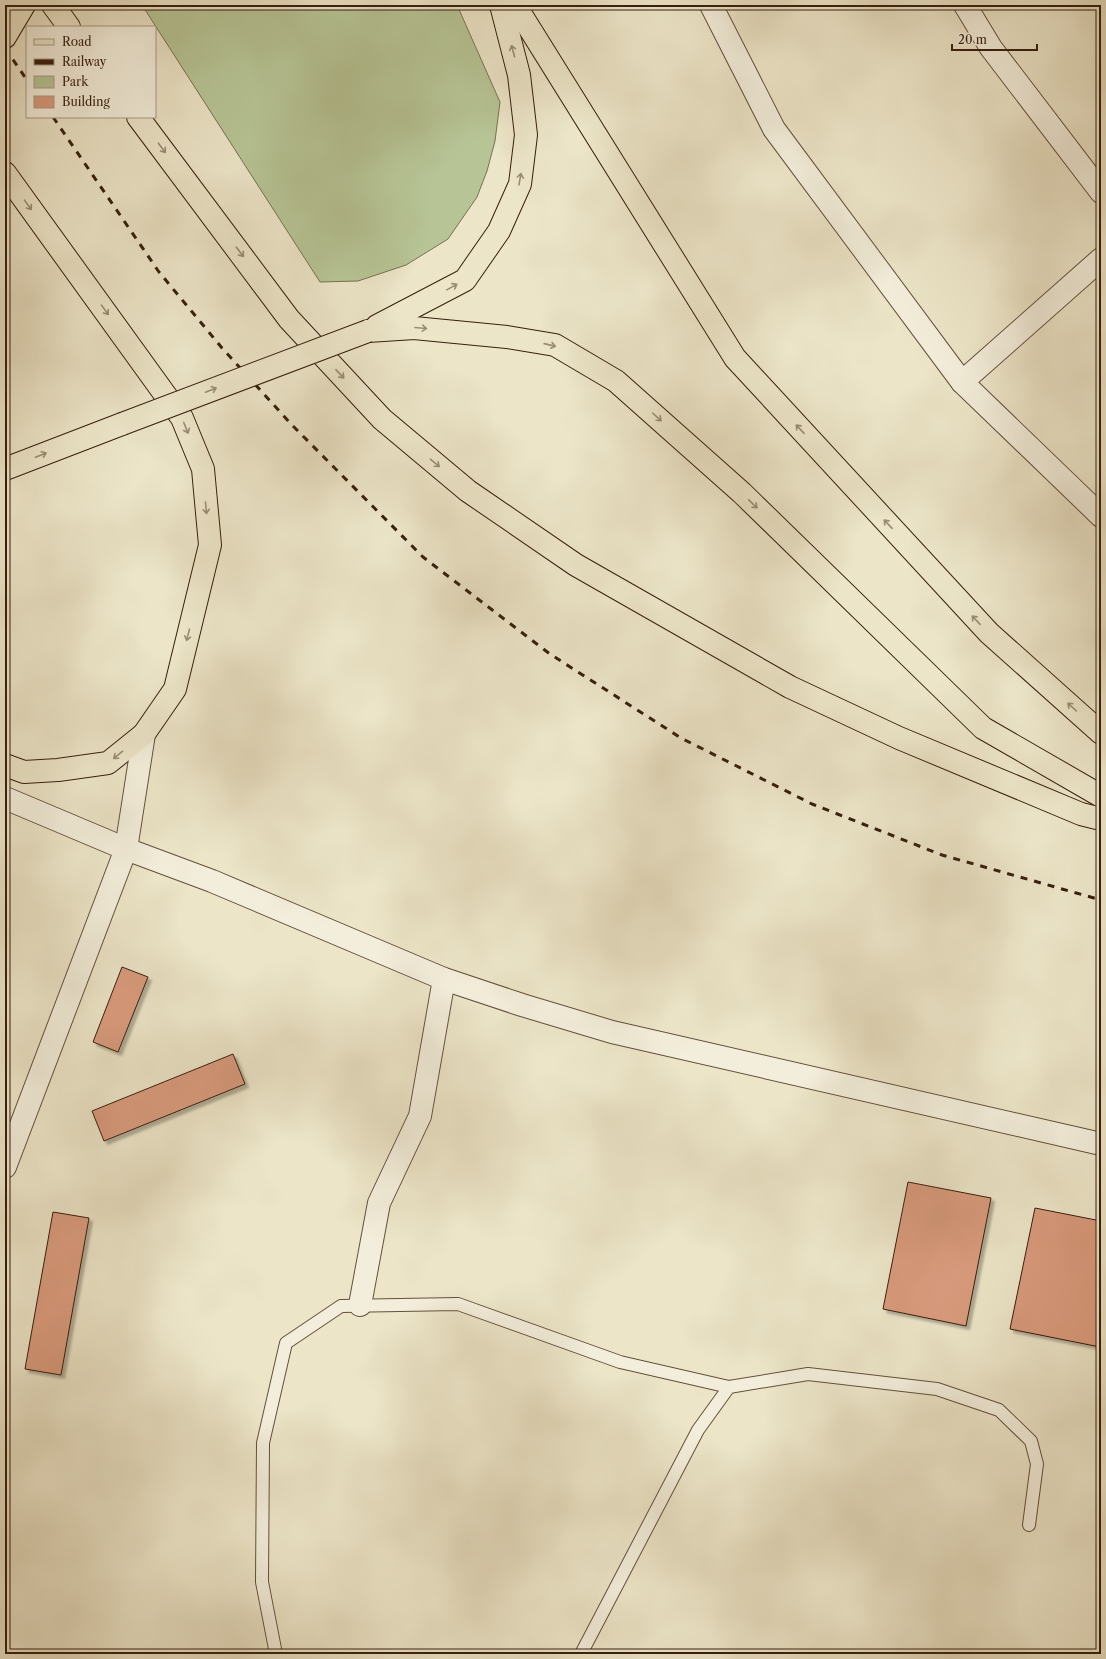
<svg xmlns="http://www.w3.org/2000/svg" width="1106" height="1659" font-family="'Libre Caslon Text',serif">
<defs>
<filter id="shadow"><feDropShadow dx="3.5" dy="3.5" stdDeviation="1" flood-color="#0004"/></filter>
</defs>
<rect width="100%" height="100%" fill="#ece5c8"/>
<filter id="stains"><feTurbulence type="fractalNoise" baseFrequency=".005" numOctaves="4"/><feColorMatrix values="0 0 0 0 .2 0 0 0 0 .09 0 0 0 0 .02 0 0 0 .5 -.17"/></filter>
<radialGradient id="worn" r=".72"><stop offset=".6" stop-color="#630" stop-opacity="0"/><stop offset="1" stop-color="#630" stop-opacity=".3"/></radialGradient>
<path fill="#b7c596" stroke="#767252" d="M 142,5 L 457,5 L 500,102 L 495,141 L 487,171 L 477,197 L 448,239 L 406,265 L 358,281 L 320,282 Z"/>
<g fill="#d99b7d" stroke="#361f0e" filter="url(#shadow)">
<path d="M 122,967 L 148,977 L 118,1052 L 93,1042 Z"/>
<path d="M 233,1054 L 245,1084 L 104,1141 L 92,1111 Z"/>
<path d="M 908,1182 L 991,1198 L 966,1326 L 883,1309 Z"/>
<path d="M 1035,1208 L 1101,1221 L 1100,1347 L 1010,1329 Z"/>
<path d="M 53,1212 L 89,1218 L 61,1375 L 25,1369 Z"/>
</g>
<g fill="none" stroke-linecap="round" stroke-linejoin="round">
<g stroke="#64503c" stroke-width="14">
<g id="lane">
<path d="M 276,1654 L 262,1582 L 263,1443 L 286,1343 L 341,1306 L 458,1304 L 620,1362 L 729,1387"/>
<path d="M 581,1654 L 698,1430 L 729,1387 L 808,1374 L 937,1389 L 999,1410 L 1031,1441 L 1037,1464 L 1029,1525"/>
</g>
</g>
<g stroke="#64503c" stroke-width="24">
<g id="street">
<path d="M 711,5 L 774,129 L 962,382 L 1101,516"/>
<path d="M 965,5 L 991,48 L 1101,192"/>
<path d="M 962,382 L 1101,259"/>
<path d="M 5,798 L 126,849 L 212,881 L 444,979 L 522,1005 L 612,1032 L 1101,1144"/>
<path d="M 5,1167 L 126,849 L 144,734"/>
<path d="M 360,1305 L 379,1203 L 420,1116 L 444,979"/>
</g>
</g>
<g stroke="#361f0e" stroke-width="24">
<g id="primary">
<path d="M 53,5 L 69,27"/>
<path d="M 515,5 L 735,358 L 989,633 L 1101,733"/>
<path d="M 138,117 L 289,319 L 382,419 L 468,491 L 576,565 L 790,687 L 899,738 L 1081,814 L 1101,819"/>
</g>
</g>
<g stroke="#361f0e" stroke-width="24">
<g id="highway">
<path d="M 5,37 L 24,5"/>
<path d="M 5,173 L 182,418 L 203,469 L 210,545 L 175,689 L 144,734 L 108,763 L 58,770 L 24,772 L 5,765"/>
<path d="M 377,326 L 465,280 L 499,231 L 520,184 L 526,135 L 519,75 L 501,5"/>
<path d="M 368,331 L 414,328 L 507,337 L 555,345 L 616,381 L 742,493 L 983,728 L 1101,796"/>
<path d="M 5,469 L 122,424"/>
</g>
</g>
<use href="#lane" stroke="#f3eedb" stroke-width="12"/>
<use href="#street" stroke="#f3eedb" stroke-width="22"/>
<use href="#primary" stroke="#ece5c8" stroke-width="22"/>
<use href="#highway" stroke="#ece5c8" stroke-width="22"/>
<g stroke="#361f0e" stroke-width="3" stroke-dasharray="7 7" stroke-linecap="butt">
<path d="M 5,48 L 27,80"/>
<path d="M 53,117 L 159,272 L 222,348 L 292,425 L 423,557 L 550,654 L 681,738 L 812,804 L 942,855 L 1101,900"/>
</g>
<g stroke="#361f0e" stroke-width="24" stroke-linecap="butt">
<path id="highway-bridge" d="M 122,424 L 368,331"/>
</g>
<use href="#highway-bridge" stroke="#ece5c8" stroke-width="22"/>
</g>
<defs><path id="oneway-shaft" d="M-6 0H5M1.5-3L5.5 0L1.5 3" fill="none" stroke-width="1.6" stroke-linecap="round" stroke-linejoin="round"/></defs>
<g stroke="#9a8c74">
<use href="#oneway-shaft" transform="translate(513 51) rotate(-105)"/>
<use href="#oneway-shaft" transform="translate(162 148) rotate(53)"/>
<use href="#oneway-shaft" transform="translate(520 179) rotate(-80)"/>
<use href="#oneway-shaft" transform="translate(28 205) rotate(54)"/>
<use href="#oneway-shaft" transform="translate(240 252) rotate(53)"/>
<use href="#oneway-shaft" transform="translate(452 287) rotate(-29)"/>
<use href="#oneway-shaft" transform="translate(105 310) rotate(54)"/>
<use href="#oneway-shaft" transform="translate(421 328) rotate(5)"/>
<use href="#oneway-shaft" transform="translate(550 345) rotate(13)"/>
<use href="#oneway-shaft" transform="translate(340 374) rotate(47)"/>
<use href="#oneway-shaft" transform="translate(211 390) rotate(-21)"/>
<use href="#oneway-shaft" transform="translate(657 417) rotate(42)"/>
<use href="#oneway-shaft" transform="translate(186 428) rotate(68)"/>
<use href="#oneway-shaft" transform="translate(800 429) rotate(-133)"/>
<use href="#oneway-shaft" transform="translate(41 455) rotate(-21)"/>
<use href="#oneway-shaft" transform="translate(435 463) rotate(40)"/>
<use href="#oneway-shaft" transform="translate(753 504) rotate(44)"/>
<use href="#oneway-shaft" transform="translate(206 508) rotate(85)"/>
<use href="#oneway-shaft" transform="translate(888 524) rotate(-133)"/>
<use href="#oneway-shaft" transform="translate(976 620) rotate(-133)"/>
<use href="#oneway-shaft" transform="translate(188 635) rotate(104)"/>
<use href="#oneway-shaft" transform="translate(1072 707) rotate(-138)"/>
<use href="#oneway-shaft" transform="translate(118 755) rotate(141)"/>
</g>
<rect width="1106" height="1659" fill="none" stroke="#ece5c8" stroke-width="20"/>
<rect x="6" y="6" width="1094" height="1647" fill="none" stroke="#361f0e" stroke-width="2"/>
<rect x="10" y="10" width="1086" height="1639" fill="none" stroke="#361f0e"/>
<rect x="26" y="26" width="130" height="92" fill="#f3eedb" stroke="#a79b89"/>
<rect x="34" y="39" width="20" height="6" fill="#ece5c8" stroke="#a79b89"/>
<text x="62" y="46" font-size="12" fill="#361f0e">Road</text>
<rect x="34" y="59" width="20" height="6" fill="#361f0e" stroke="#a79b89"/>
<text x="62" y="66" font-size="12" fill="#361f0e">Railway</text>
<rect x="34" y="76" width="20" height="12" fill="#b7c596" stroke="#a79b89"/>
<text x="62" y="86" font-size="12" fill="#361f0e">Park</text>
<rect x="34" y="96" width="20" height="12" fill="#d99b7d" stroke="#a79b89"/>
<text x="62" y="106" font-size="12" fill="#361f0e">Building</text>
<path d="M952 44v6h85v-6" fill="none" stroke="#361f0e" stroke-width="2"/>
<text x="958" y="44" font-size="12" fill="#361f0e" stroke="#f3eedb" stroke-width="3" paint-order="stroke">20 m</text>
<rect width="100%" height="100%" filter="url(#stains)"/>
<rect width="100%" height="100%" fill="url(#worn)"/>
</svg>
